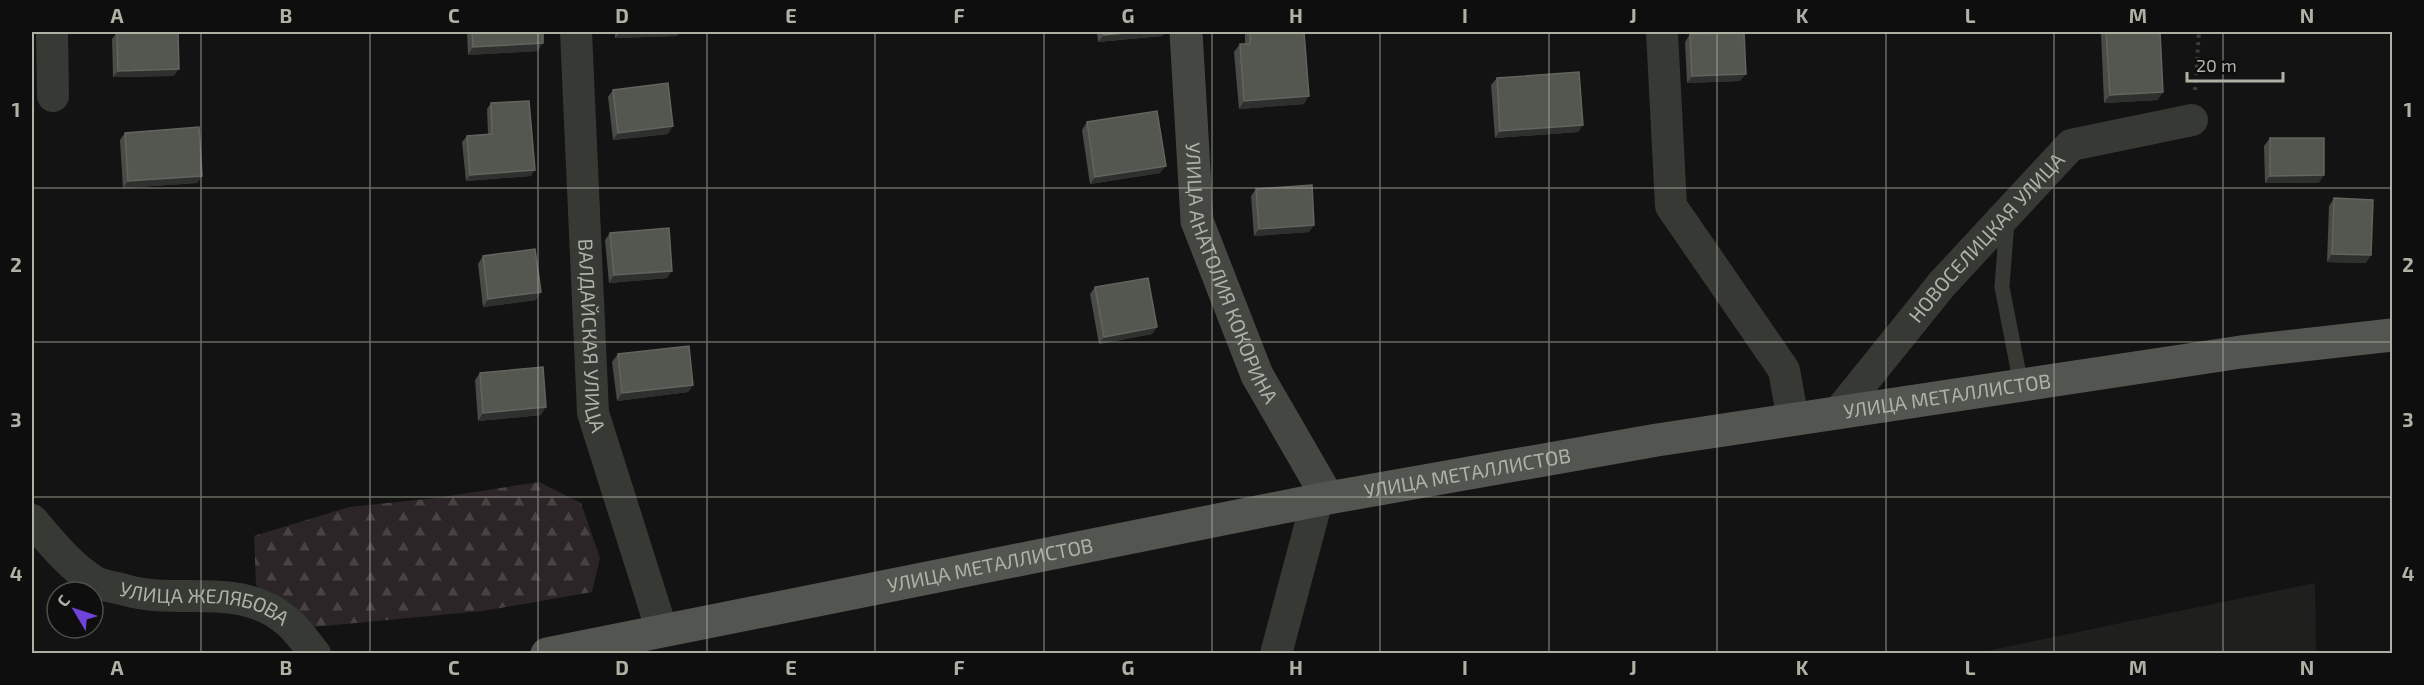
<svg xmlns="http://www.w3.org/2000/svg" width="2424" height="685" font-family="'Exo 2',sans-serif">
<defs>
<pattern id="forest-firs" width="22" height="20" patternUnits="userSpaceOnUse" patternTransform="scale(1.5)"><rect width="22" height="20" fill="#2c2527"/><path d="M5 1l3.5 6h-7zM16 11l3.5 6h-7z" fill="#484243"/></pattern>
</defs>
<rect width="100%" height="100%" fill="#121312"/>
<path fill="#1f201e" d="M 2315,583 L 2316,653 L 1977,653 Z"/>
<path fill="url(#forest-firs)" d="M 539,482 L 581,503 L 600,558 L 592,592 L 483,611 L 303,628 L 256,585 L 254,536 L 349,507 L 436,498 Z"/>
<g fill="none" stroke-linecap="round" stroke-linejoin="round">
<path stroke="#3d3e39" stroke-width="4" stroke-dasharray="3 4.5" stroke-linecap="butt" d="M 2195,90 L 2199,32"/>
<path stroke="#373935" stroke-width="15" d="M 2007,220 L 2002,287 L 2021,385"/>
<g stroke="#373935" stroke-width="32">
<path d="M 52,32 L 53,96"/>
<path id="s1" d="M 576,32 L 593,413 L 662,631"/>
<path d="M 1662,32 L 1671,206 L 1784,370 L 1793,420"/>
<path id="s2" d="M 1838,413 L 1942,284 L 2071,145 L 2192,120"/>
<path id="s3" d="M 32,520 C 51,542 69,565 94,581 C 102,586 115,587 125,590 C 180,606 240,580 288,622 C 298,630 306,643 315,654"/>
<path d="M 1276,654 L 1317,500"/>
</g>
<path stroke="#454742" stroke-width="33" id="s4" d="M 1186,32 L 1197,221 L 1257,375 L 1328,498"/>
<path stroke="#535650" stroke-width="33" id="s5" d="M 547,654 L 1328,498 L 1657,440 L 2241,352 L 2392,335"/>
</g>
<g fill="#494b46">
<path d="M 117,32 L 120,32 L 119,32 L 178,32 L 174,76 L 113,77 L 112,39 Z"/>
<path d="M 467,32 L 543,32 L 538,51 L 468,55 Z"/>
<path d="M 615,32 L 680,32 L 677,36 L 615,38 Z"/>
<path d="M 1097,32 L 1165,32 L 1162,36 L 1098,42 Z"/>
<path d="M 1245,32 L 1304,32 L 1304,104 L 1239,109 L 1234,52 L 1240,44 L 1245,44 Z"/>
<path d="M 2102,32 L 2160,32 L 2158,100 L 2104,103 L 2101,33 Z"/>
<path d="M 1690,34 L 1740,81 L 1687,83 L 1685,42 Z"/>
<path d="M 1497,78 L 1583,125 L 1578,132 L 1495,138 L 1491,85 Z"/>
<path d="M 613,90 L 668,134 L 613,140 L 608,97 Z"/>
<path d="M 491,103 L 531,176 L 466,181 L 462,142 L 467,136 L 488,134 L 487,109 Z"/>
<path d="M 1087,122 L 1160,173 L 1090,184 L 1082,130 Z"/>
<path d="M 125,133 L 202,176 L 197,183 L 123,188 L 120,140 Z"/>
<path d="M 2270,138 L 2319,183 L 2265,183 L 2264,146 Z"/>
<path d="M 1256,189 L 1314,225 L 1309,232 L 1254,236 L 1251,196 Z"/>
<path d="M 2334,198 L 2366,263 L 2327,262 L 2329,206 Z"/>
<path d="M 610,233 L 667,278 L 609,283 L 605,240 Z"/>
<path d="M 483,256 L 536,300 L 483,307 L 478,264 Z"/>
<path d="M 1095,287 L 1157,327 L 1152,334 L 1099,344 L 1090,294 Z"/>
<path d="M 618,354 L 693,385 L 688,392 L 617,401 L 612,362 Z"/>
<path d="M 480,373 L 541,415 L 478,421 L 475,380 Z"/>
</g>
<g fill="#2e302d">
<path d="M 620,32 L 680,32 L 677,36 L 615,38 Z"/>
<path d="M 1136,32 L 1165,32 L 1162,36 L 1098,42 L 1104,35 Z"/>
<path d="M 543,43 L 538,51 L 468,55 L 473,47 Z"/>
<path d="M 179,69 L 174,76 L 113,77 L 118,71 Z"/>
<path d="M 1746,74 L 1740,81 L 1687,83 L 1692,76 Z"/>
<path d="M 2163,92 L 2158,100 L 2104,103 L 2110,95 Z"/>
<path d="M 1309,96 L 1304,104 L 1239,109 L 1244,101 Z"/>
<path d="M 1583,125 L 1578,132 L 1495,138 L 1500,131 Z"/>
<path d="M 673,126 L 668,134 L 613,140 L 618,133 Z"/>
<path d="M 1166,166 L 1160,173 L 1090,184 L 1095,177 Z"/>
<path d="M 535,170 L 531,176 L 466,181 L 470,175 Z"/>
<path d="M 2324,175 L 2319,183 L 2265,183 L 2270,176 Z"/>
<path d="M 202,176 L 197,183 L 123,188 L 128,181 Z"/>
<path d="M 1314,225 L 1309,232 L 1254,236 L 1259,229 Z"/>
<path d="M 2332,254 L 2371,255 L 2366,263 L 2327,262 Z"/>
<path d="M 672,271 L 667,278 L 609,283 L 614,275 Z"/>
<path d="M 541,292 L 536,300 L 483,307 L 488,299 Z"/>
<path d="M 1157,327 L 1152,334 L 1099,344 L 1104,337 Z"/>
<path d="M 693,385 L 688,392 L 617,401 L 622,393 Z"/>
<path d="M 546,407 L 541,415 L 478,421 L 483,413 Z"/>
</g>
<g fill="#545650" stroke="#62645e" stroke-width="1.5">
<path d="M 117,32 L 178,32 L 179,69 L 118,71 Z"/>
<path d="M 472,32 L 543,32 L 543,43 L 473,47 Z"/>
<path d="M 1103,32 L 1136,32 L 1104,35 Z"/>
<path d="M 1250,32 L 1304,32 L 1309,96 L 1244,101 L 1240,44 L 1250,44 Z"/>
<path d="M 2106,32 L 2160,32 L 2163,92 L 2110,95 Z"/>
<path d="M 1744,33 L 1746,74 L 1692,76 L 1690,34 Z"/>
<path d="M 1579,72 L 1583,125 L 1500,131 L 1497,78 Z"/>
<path d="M 668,83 L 673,126 L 618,133 L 613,90 Z"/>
<path d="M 529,101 L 535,170 L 470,175 L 467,136 L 492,134 L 491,103 Z"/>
<path d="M 1157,111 L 1166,166 L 1095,177 L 1087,122 Z"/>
<path d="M 199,127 L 202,176 L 128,181 L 125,133 Z"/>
<path d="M 2270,138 L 2324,138 L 2324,175 L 2270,176 Z"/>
<path d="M 1312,185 L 1314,225 L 1259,229 L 1256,189 Z"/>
<path d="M 2334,198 L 2373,200 L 2371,255 L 2332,254 Z"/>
<path d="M 669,228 L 672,271 L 614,275 L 610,233 Z"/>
<path d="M 535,249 L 541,292 L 488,299 L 483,256 Z"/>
<path d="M 1148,278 L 1157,327 L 1104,337 L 1095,287 Z"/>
<path d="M 689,346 L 693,385 L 622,393 L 618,354 Z"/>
<path d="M 543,367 L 546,407 L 483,413 L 480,373 Z"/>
</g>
<path fill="none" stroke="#aeb2a5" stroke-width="1.5" stroke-opacity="0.55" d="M 201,32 L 201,654M 370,32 L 370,654M 538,32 L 538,654M 707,32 L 707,654M 875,32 L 875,654M 1044,32 L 1044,654M 1212,32 L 1212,654M 1380,32 L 1380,654M 1549,32 L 1549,654M 1717,32 L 1717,654M 1886,32 L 1886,654M 2054,32 L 2054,654M 2223,32 L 2223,654M 32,188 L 2392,188M 32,342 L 2392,342M 32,497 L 2392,497"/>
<g text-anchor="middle" stroke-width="4.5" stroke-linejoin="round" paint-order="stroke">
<g font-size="20" fill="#aeb2a5" stroke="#0d0e0d">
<text dy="7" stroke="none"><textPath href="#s2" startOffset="230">НОВОСЕЛИЦКАЯ УЛИЦА</textPath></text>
<text dy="7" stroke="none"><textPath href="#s4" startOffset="248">УЛИЦА АНАТОЛИЯ КОКОРИНА</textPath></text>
<text dy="7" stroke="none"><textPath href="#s1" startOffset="304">ВАЛДАЙСКАЯ УЛИЦА</textPath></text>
<text dy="7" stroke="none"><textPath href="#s5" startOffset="1424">УЛИЦА МЕТАЛЛИСТОВ</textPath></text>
<text dy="7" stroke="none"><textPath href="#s5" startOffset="938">УЛИЦА МЕТАЛЛИСТОВ</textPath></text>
<text dy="7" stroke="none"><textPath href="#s5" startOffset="452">УЛИЦА МЕТАЛЛИСТОВ</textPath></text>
<text dy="7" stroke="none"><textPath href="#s3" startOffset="201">УЛИЦА ЖЕЛЯБОВА</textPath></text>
</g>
</g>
<rect width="2424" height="685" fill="none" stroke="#0d0e0d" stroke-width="66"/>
<g transform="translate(75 610) rotate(309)"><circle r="28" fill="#0d0e0d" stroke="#4d504a" stroke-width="1.5"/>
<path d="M0-4.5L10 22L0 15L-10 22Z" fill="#7043da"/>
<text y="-9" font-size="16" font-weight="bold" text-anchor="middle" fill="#aeb2a5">С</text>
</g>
<path d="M2187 72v9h96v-9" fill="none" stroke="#aeb2a5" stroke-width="3"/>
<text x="2196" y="72" font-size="18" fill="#aeb2a5" stroke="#0d0e0d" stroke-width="4.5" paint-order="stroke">20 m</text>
<rect x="33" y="33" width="2358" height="619" fill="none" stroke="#aeb2a5" stroke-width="2"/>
<g font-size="20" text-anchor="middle" font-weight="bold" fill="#aeb2a5">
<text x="117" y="23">A</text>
<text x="286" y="23">B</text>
<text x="454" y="23">C</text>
<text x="622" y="23">D</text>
<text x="791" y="23">E</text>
<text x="959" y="23">F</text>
<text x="1128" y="23">G</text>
<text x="1296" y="23">H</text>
<text x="1465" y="23">I</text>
<text x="1633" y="23">J</text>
<text x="1802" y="23">K</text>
<text x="1970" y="23">L</text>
<text x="2138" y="23">M</text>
<text x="2307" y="23">N</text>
<text x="16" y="117">1</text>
<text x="2408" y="117">1</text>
<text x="16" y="272">2</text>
<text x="2408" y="272">2</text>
<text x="16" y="427">3</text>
<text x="2408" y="427">3</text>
<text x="16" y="581">4</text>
<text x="2408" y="581">4</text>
<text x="117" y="675">A</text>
<text x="286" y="675">B</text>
<text x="454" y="675">C</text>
<text x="622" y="675">D</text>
<text x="791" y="675">E</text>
<text x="959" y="675">F</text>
<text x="1128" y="675">G</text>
<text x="1296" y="675">H</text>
<text x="1465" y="675">I</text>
<text x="1633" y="675">J</text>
<text x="1802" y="675">K</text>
<text x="1970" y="675">L</text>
<text x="2138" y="675">M</text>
<text x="2307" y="675">N</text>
</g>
</svg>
